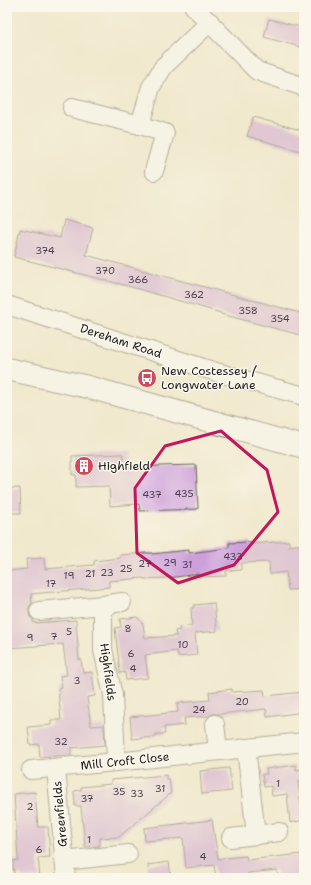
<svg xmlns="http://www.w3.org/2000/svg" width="311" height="885" font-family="'Shantell Sans',sans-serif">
<rect width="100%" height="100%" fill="#fbf7ec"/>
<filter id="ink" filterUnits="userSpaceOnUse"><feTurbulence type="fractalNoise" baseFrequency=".025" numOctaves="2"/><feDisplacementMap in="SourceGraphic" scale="8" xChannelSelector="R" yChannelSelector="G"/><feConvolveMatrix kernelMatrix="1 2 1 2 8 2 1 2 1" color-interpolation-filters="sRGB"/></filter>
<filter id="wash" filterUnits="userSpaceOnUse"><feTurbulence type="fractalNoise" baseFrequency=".012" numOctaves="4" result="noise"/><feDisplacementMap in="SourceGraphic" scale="16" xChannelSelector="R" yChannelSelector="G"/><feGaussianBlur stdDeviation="0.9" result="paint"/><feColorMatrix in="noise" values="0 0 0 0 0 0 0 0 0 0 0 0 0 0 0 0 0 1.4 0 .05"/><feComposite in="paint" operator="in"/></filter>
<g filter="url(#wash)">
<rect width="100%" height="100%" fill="#f1e9ce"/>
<g id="blocks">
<g fill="#cda0da">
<path d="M 269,19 L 304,28 L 304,48 L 264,37 Z"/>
<path d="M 253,117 L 304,131 L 304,152 L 247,136 Z"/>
<path d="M 64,220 L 93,228 L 86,255 L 304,314 L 304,336 L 221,314 L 221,313 L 128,286 L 14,257 L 20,229 L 60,238 Z"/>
<path d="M 123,454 L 123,467 L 196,465 L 198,509 L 140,511 L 139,504 L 110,506 L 109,486 L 76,487 L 76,475 L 72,475 L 72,456 Z"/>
<path d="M 20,488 L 21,513 L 7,513 L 7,489 Z"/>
<path d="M 289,541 L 289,546 L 304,544 L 304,589 L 288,590 L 286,572 L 270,574 L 269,562 L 241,563 L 241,570 L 226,571 L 226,576 L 199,577 L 198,574 L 167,578 L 144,579 L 144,578 L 109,581 L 109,587 L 31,594 L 32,603 L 29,607 L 29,612 L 30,617 L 33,619 L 33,623 L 76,620 L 79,660 L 81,659 L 83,673 L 92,672 L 95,696 L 87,697 L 91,726 L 104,725 L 104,729 L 105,745 L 71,748 L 71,755 L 40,757 L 39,744 L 30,745 L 28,727 L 51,725 L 51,720 L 61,720 L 58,688 L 62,687 L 60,676 L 67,675 L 63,644 L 8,648 L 7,571 L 27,569 L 26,559 L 44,558 L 45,569 L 94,565 L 94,561 L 120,558 L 120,555 L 146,553 L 152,553 L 152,554 L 189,550 L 189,553 L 229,548 L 229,543 L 250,542 L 250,544 Z"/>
<path d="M 214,603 L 217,631 L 195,633 L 197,655 L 178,657 L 177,651 L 145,655 L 148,678 L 126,680 L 125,672 L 120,673 L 115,628 L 121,627 L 120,619 L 137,617 L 143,624 L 145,638 L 176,636 L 175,631 L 180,630 L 179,627 L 192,626 L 191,608 L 194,608 L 194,605 Z"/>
<path d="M 232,689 L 232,692 L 264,690 L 265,696 L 304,692 L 304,712 L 267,717 L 266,709 L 219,714 L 213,714 L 208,716 L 184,718 L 185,725 L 164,727 L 165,734 L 156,734 L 156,737 L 132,739 L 130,717 L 178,712 L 177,703 L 210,700 L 209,692 Z"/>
<path d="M 296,765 L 296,770 L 303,769 L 304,781 L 298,782 L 301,807 L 304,807 L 304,820 L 290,823 L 287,794 L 272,796 L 271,786 L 264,787 L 262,774 L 267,774 L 266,769 Z"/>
<path d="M 229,768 L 232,791 L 202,794 L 200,771 Z"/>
<path d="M 166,775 L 166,779 L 169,779 L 171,793 L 119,837 L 100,838 L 100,846 L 85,847 L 81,806 L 75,806 L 74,791 L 81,790 L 81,787 L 111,784 L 111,780 Z"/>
<path d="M 35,792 L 38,827 L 48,827 L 50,857 L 38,858 L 40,878 L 22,878 L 21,875 L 14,875 L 13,861 L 18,860 L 14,794 Z"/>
<path d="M 212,820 L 218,859 L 246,856 L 247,860 L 301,854 L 303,873 L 298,878 L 278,878 L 277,870 L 248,873 L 248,875 L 232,877 L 232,878 L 216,878 L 214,865 L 186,868 L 183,838 L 145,841 L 144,828 Z"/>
<path d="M 169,862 L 171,878 L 149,878 L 148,865 Z"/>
</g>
</g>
</g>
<g filter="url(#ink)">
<use href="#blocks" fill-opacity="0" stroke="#67645a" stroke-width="1"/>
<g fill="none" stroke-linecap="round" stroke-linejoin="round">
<g stroke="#67645a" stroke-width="20">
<g id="minor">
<path d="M 194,7 L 257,71 L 304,87"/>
<path d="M 72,108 L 140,125 L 151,87 L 164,66 L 210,22"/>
<path d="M 140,125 L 165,133 L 154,171"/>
<path d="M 7,305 L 216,372 L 304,396"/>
<path d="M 103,605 L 122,602"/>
<path d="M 39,611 L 103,605 L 103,650 L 113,695 L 116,762"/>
<path d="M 215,724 L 218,751"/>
<path d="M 246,748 L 256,835 L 279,832"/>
<path d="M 56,768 L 66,878"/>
<path d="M 31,770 L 116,762 L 304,742"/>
<path d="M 231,838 L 256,835"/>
<path d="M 64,861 L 128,854"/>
</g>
</g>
<g stroke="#67645a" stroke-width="24">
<path id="trunk" d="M 7,369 L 88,387 L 304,447"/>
</g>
<use href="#minor" stroke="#fff" stroke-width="18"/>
<use href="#trunk" stroke="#fff" stroke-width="22"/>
</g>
</g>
<path d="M0 0H311V885H0ZM 221,431 L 267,470 L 278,512 L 234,565 L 178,583 L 137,553 L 135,488 L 165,446 Z" fill="#f1e9ce" fill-opacity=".55" fill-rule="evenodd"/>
<path fill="none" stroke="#c2185b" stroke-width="3" stroke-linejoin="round" d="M 221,431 L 267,470 L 278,512 L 234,565 L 178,583 L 137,553 L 135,488 L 165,446 Z"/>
<defs>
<g id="bus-disc" transform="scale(1)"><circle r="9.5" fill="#d1495b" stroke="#fbf7ec"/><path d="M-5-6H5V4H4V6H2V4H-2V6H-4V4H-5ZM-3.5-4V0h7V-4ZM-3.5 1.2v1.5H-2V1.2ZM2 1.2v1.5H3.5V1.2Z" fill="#fff"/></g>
<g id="building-disc" transform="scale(1)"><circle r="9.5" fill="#d1495b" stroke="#fbf7ec"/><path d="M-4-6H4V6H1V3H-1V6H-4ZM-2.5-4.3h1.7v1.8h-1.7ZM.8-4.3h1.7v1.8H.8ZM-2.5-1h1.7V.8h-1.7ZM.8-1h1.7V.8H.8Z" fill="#fff"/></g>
</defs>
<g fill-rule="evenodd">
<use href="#bus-disc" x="147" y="378"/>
<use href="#building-disc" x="84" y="466"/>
</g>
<g text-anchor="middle" stroke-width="3" stroke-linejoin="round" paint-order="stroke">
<g font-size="10" fill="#483d4c">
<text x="45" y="254">374</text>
<text x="105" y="274">370</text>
<text x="138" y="283">366</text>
<text x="194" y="298">362</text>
<text x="248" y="314">358</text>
<text x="280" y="322">354</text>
<text x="184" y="497">435</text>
<text x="152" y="498">437</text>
<text x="233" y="560">433</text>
<text x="170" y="566">29</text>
<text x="145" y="567">27</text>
<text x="187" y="568">31</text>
<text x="126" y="572">25</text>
<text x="107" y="576">23</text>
<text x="90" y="577">21</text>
<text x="69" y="579">19</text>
<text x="51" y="587">17</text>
<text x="128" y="632">8</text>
<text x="69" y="635">5</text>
<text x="54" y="640">7</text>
<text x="30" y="641">9</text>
<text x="183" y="648">10</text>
<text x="131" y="657">6</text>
<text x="133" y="672">4</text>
<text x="77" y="684">3</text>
<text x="242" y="705">20</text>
<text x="199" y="713">24</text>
<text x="61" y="745">32</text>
<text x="278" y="787">1</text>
<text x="160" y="792">31</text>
<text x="119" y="795">35</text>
<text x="137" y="797">33</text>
<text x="87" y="802">37</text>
<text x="30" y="810">2</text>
<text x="89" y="843">1</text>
<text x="39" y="853">6</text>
<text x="203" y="860">4</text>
</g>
<g font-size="12" fill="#1c1c1c" stroke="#fbf7ec">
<text transform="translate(121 341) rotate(18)" y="4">Dereham Road</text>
<text transform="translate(108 672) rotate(82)" y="4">Highfields</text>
<text transform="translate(125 761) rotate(-6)" y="4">Mill Croft Close</text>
<text transform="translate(60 814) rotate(-95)" y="4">Greenfields</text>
</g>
<g font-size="12" fill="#1c1c1c" stroke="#fbf7ec" text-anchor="start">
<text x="161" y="375">New Costessey /<tspan x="161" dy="14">Longwater Lane</tspan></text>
<text x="98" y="470">Highfield</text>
</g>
</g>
<rect width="311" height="885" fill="none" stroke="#fbf7ec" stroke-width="24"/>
</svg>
